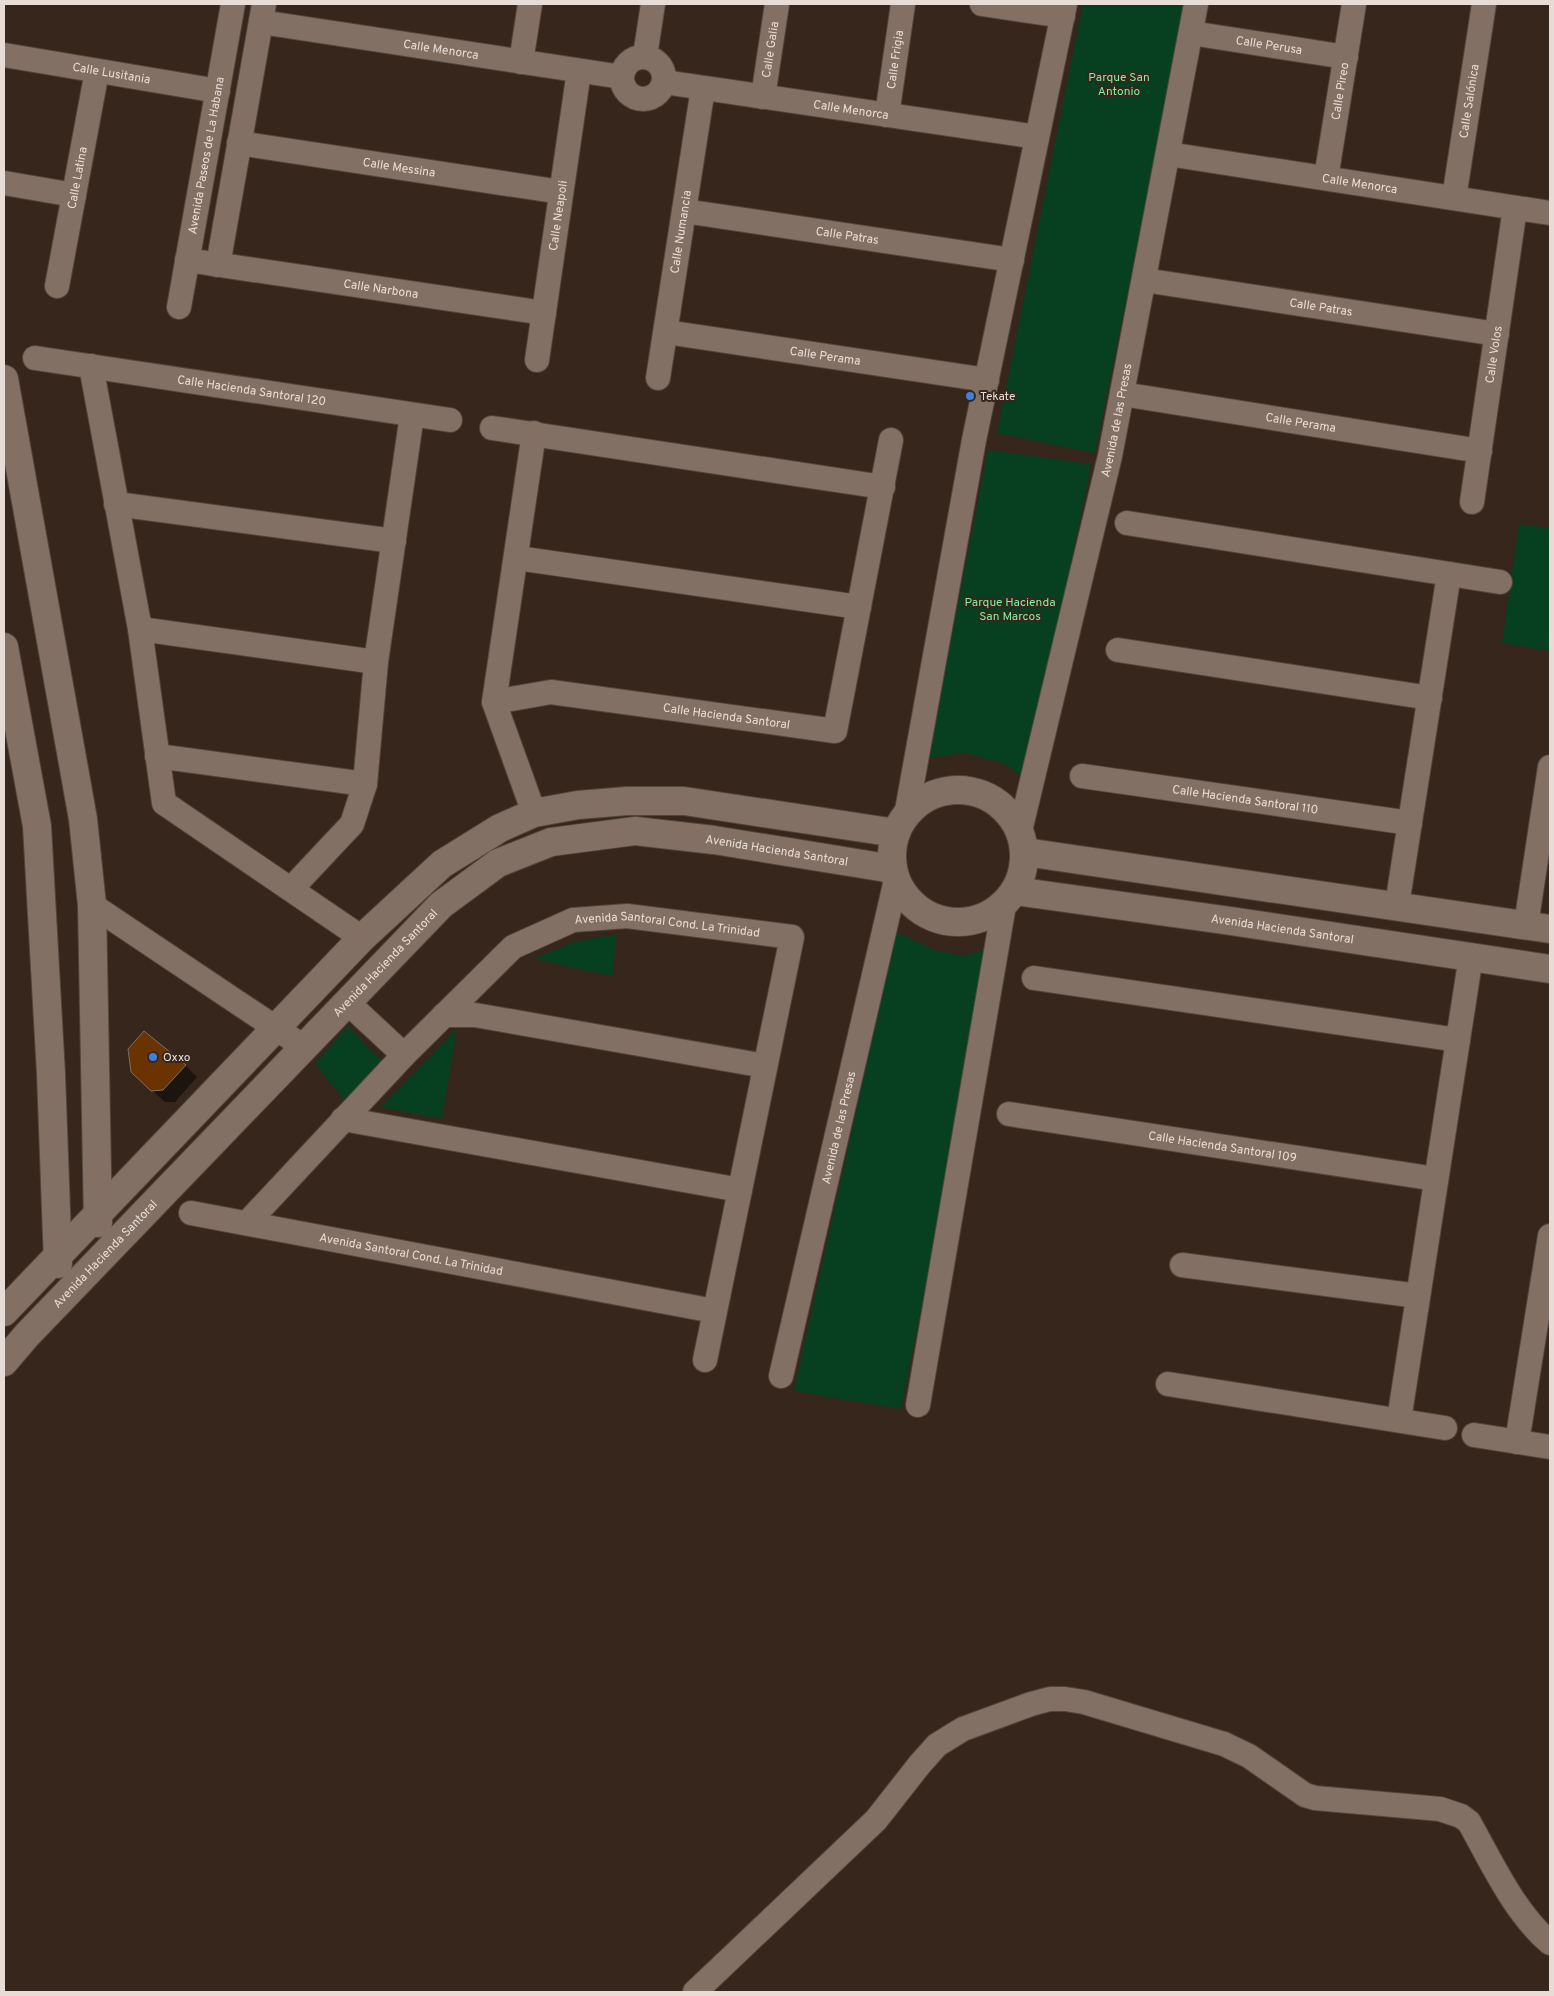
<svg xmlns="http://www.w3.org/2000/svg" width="1554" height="1996" font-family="Overpass,sans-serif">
<rect width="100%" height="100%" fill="#36261c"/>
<g fill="#074020">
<path d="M 1083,4 L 1186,4 L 1095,453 L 997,433 Z"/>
<path d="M 988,450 L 1091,464 L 1028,782 L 1004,763 L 964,753 L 928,758 Z"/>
<path d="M 1519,524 L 1550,528 L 1550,651 L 1502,643 Z"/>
<path d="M 896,932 L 937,951 L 965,956 L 983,950 L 991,956 L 901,1409 L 794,1391 Z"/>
<path d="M 617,934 L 612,976 L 534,959 L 574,942 Z"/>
<path d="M 348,1026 L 383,1062 L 344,1099 L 315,1064 Z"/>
<path d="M 457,1029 L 442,1119 L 381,1107 Z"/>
</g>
<path fill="#0007" d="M 144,1033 L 186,1066 L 197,1077 L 175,1102 L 165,1102 L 145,1084 Z"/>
<path fill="#6b3300" stroke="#816e62" d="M 144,1031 L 186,1065 L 163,1090 L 151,1091 L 131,1072 L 128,1049 Z"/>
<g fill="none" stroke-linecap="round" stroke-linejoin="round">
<g stroke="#52453c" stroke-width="26">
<g id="street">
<path d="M 982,4 L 1063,16"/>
<path id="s1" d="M 261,22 L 622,77"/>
<path id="s2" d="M 1191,33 L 1346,57"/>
<path id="s3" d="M 4,55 L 218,91"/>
<path d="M 645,56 L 653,4"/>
<circle cx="643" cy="78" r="21"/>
<path d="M 521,62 L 530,4"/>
<path id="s4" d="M 664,82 L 1037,137"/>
<path id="s5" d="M 763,97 L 777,4"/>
<path id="s6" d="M 887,115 L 903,4"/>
<path id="s7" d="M 239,143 L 561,192"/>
<path id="s8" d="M 1168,154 L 1550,213"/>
<path id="s9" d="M 1326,178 L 1354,4"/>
<path d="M 4,183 L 74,195"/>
<path id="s10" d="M 1454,198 L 1484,4"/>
<path id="s11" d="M 684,211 L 1012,260"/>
<path id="s12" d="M 187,260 L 544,313"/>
<path d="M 218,265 L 264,4"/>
<path id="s13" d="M 1144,280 L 1497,334"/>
<path id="s14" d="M 57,286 L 97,71"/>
<path id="s15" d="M 179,307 L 233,4"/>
<path id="s16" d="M 666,332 L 987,380"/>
<path id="s17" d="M 35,358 L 450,420"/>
<path id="s18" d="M 537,360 L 579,71"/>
<path d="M 91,366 L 140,629 L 164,803 L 362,938"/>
<path id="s19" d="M 658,378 L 703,88"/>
<path id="s20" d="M 1122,394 L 1480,451"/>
<path d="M 492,428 L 883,487"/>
<path id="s21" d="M 1472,502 L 1515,208"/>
<path d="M 116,504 L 394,541"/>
<path d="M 1127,523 L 1500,582"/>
<path d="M 517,558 L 859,607"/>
<path d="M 140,629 L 376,662"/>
<path d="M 1118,650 L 1430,698"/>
<path id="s22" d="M 494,702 L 551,692 L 835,731 L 891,440"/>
<path d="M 157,756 L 365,784"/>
<path id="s23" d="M 1082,776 L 1410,823"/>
<path d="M 534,813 L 494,702 L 534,433"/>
<path d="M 906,816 L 974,440 L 1065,4"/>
<path id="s24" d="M 1020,831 L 1110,456 L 1196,4"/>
<path d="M 291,889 L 352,824 L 365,784 L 376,662 L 412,415"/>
<path d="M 92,905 L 304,1047"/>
<path d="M 1397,905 L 1449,574"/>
<path d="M 1526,925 L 1550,767"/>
<path d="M 1034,978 L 1458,1040"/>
<path d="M 347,1002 L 404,1055"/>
<path d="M 444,1015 L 475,1015 L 765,1066"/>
<path id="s25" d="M 1009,1114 L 1436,1179"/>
<path d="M 343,1119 L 740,1190"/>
<path id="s26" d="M 191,1213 L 714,1311"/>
<path id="s27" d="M 247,1223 L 404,1055 L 513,947 L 573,920 L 627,916 L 792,937 L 705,1360"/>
<path d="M 1182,1265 L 1418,1296"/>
<path id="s28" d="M 781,1376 L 896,880"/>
<path d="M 1168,1384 L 1445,1428"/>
<path d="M 918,1405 L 1004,905"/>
<path d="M 1399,1420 L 1471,956"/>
<path d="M 1474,1435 L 1550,1447"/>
<path d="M 1517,1442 L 1550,1236"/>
<path d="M 695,1992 L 876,1820 L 920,1764 L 937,1745 L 963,1729 L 1031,1704 L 1050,1699 L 1065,1699 L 1084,1702 L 1224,1744 L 1249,1756 L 1305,1795 L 1315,1798 L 1440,1809 L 1461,1816 L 1469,1822 C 1492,1863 1514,1912 1550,1943"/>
</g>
</g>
<g stroke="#52453c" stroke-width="30">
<g id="secondary">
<path d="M 4,379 L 83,819 L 92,905 L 98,1223"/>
<path d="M 4,647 L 37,826 L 51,1074 L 58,1264"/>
<circle cx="958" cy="856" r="66"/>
<path d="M 1025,852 L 1550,929"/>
<path id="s29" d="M 1015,891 L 1224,920 L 1550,969"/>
<path d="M 4,1312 L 362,938 L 442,864 L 500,828 L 534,813 L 578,805 L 627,801 L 684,801 L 896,833"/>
<path id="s30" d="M 4,1362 L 27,1335 L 441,905 L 498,863 L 551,842 L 635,831 L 714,840 L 893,869"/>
</g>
</g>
<use href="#street" stroke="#837064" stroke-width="24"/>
<use href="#secondary" stroke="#837064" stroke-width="28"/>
</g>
<g fill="#3f7fe0" stroke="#36261c" stroke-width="2">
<circle cx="970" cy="396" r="5"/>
<circle cx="153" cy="1057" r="5"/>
</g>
<g text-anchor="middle" stroke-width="4" stroke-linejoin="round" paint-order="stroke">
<g font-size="12" fill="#e8ddd6" stroke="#36261c">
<text dy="4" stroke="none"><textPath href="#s2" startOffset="79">Calle Perusa</textPath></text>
<text dy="4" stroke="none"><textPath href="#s1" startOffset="182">Calle Menorca</textPath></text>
<text dy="4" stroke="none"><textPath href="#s5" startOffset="48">Calle Galia</textPath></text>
<text dy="4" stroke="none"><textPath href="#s6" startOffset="56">Calle Frigia</textPath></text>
<text dy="4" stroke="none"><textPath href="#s3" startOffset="109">Calle Lusitania</textPath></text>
<text dy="4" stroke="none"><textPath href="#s9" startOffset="88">Calle Pireo</textPath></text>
<text dy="4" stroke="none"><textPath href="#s10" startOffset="98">Calle Salónica</textPath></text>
<text dy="4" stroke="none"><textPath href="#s4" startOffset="189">Calle Menorca</textPath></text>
<text dy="4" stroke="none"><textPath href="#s15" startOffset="154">Avenida Paseos de La Habana</textPath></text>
<text dy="4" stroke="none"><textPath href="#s7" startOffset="162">Calle Messina</textPath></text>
<text dy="4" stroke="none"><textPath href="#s14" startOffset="110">Calle Latina</textPath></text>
<text dy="4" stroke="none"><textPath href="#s8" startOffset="194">Calle Menorca</textPath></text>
<text dy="4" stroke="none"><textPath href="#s18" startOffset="146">Calle Neapoli</textPath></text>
<text dy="4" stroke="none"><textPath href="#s19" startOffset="148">Calle Numancia</textPath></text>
<text dy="4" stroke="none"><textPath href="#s11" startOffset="165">Calle Patras</textPath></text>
<text dy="4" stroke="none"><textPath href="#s12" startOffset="196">Calle Narbona</textPath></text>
<text dy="4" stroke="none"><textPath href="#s13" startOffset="179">Calle Patras</textPath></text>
<text dy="4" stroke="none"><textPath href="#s21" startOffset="149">Calle Volos</textPath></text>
<text dy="4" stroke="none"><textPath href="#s16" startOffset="161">Calle Perama</textPath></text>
<text dy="4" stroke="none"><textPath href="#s17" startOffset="219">Calle Hacienda Santoral 120</textPath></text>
<text dy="4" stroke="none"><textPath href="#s24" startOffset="422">Avenida de las Presas</textPath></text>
<text dy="4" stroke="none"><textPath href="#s20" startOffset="181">Calle Perama</textPath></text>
<text dy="4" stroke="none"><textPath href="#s22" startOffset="235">Calle Hacienda Santoral</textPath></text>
<text dy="4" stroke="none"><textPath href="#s23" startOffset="165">Calle Hacienda Santoral 110</textPath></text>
<text dy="4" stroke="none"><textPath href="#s30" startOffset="988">Avenida Hacienda Santoral</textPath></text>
<text dy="4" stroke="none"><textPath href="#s27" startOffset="544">Avenida Santoral Cond. La Trinidad</textPath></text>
<text dy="4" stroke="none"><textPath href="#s29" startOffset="270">Avenida Hacienda Santoral</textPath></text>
<text dy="4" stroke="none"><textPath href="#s30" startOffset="552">Avenida Hacienda Santoral</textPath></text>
<text dy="4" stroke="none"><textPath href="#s28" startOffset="255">Avenida de las Presas</textPath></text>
<text dy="4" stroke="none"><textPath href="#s25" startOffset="216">Calle Hacienda Santoral 109</textPath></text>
<text dy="4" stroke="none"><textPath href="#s30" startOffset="148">Avenida Hacienda Santoral</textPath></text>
<text dy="4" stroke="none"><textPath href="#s26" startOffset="224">Avenida Santoral Cond. La Trinidad</textPath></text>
</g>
<g font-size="12" fill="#7df0a2" stroke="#36261c">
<text x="1119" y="81">Parque San<tspan x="1119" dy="14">Antonio</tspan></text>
<text x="1010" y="606">Parque Hacienda<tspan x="1010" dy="14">San Marcos</tspan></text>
</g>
<g font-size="12" fill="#e8ddd6" stroke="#36261c" text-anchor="start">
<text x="980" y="400">Tekate</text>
<text x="163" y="1061">Oxxo</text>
</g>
</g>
<rect width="1554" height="1996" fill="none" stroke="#e8ddd6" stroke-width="10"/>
</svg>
